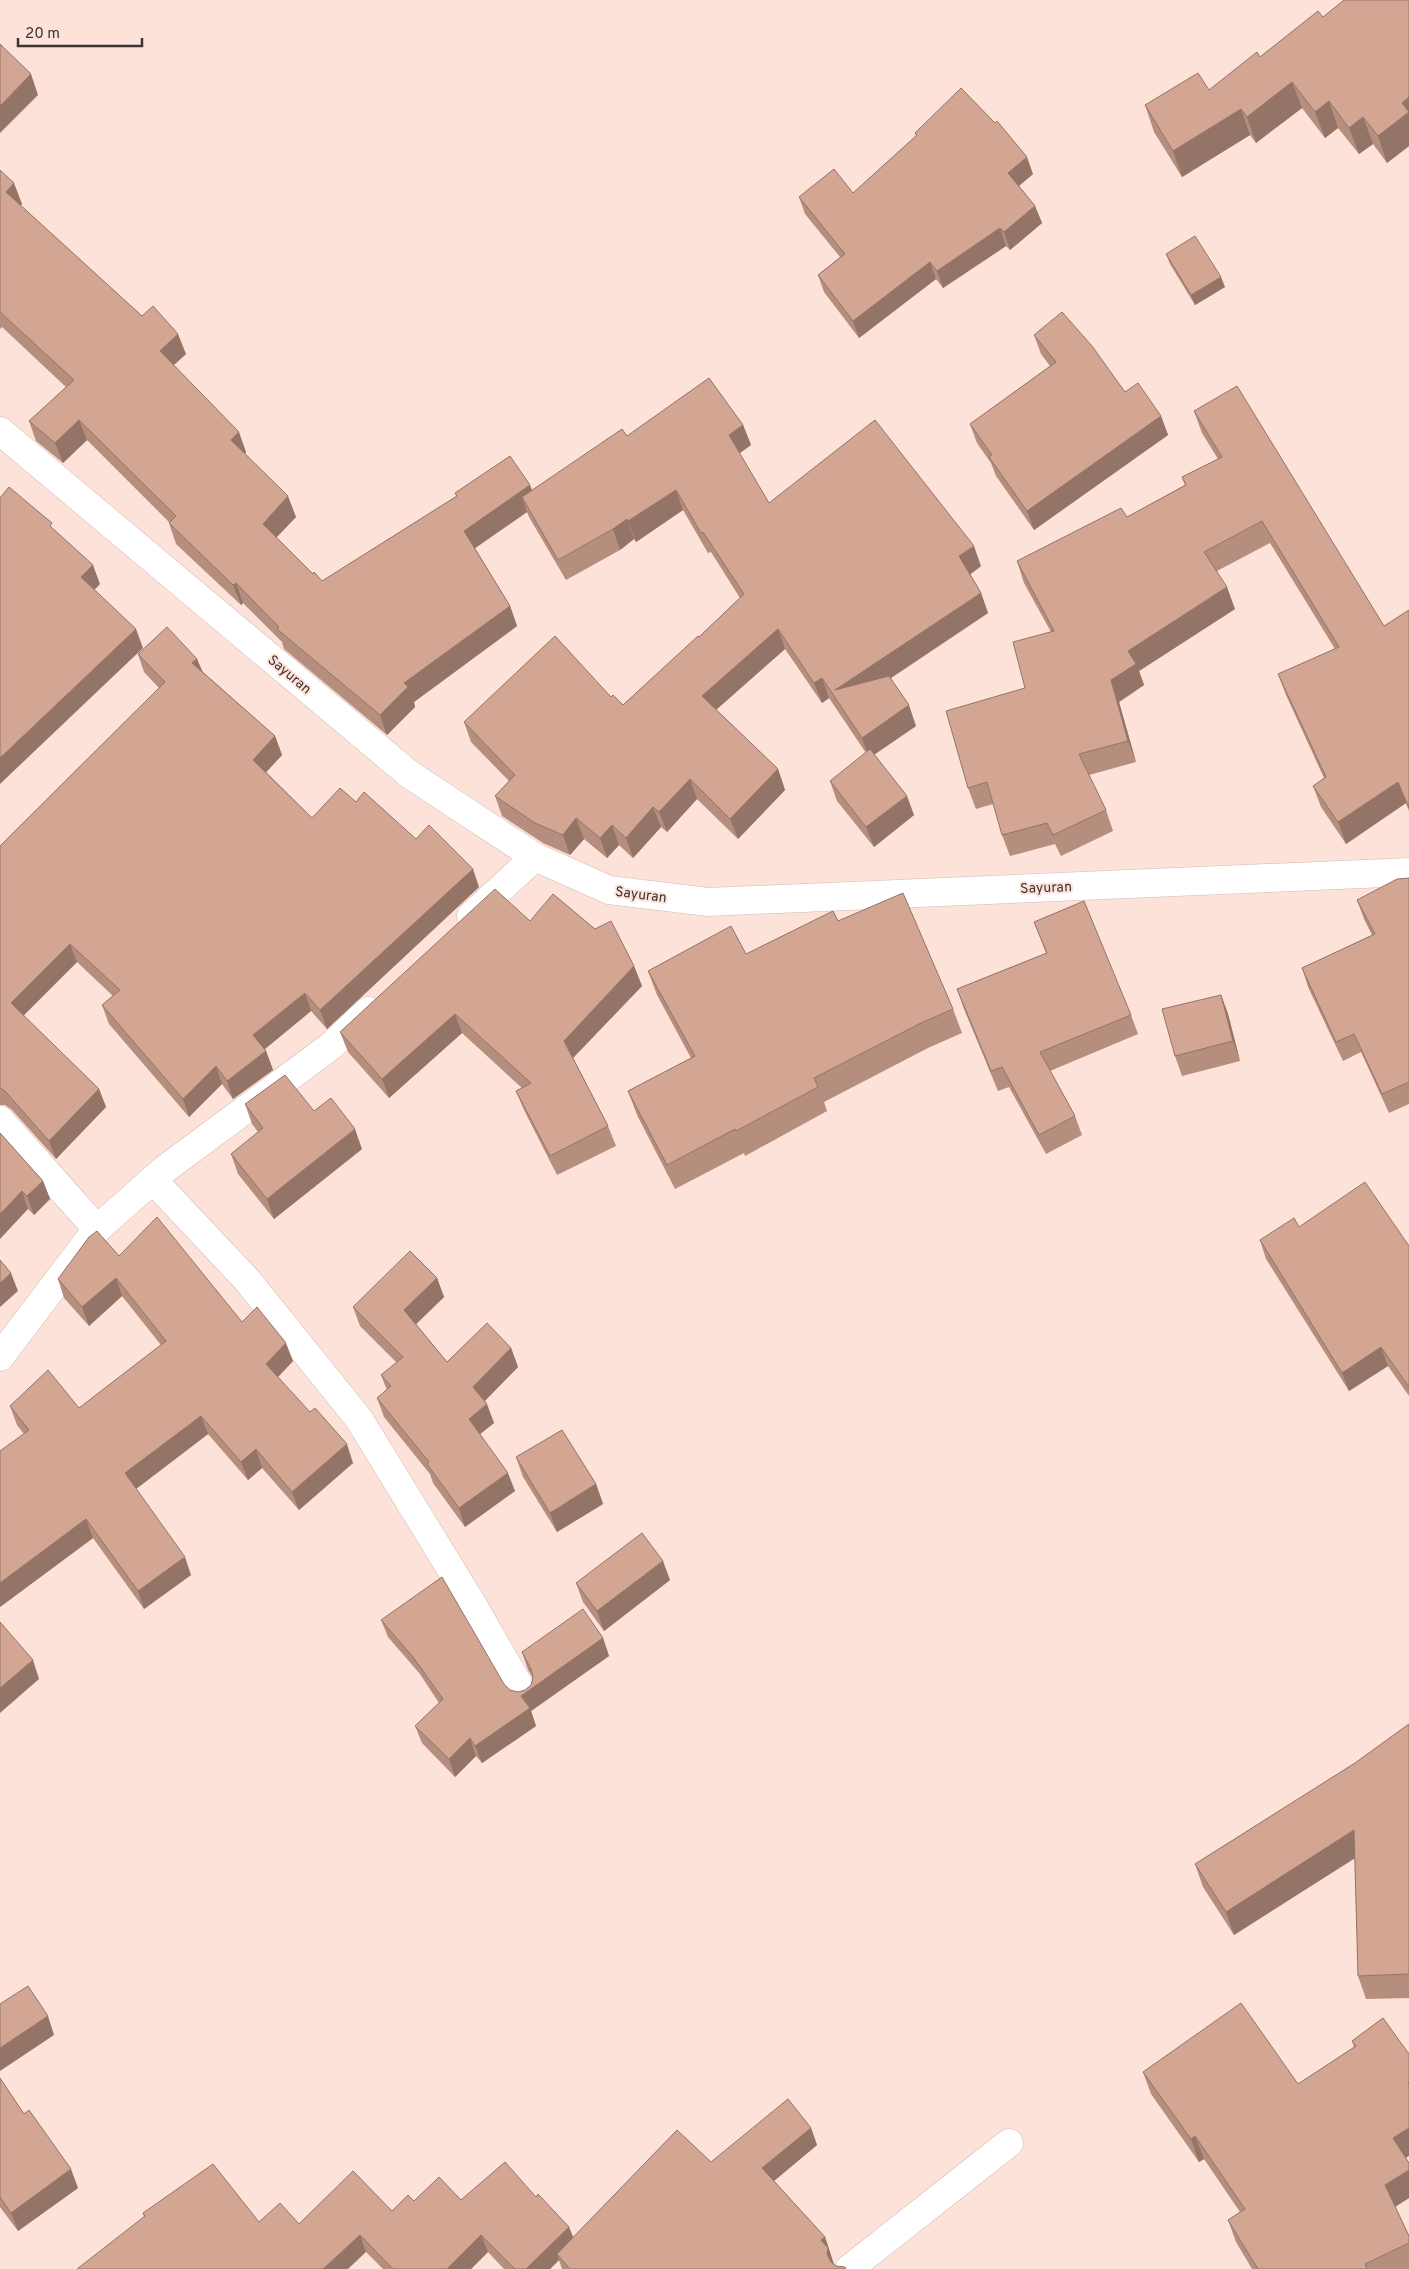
<svg xmlns="http://www.w3.org/2000/svg" width="1409" height="2269" font-family="Overpass,sans-serif">
<rect width="100%" height="100%" fill="#fce2d9"/>
<g fill="none" stroke-linecap="round" stroke-linejoin="round">
<g stroke="#d3bab2" stroke-width="29">
<g id="street">
<path d="M 0,431 L 409,774 L 535,857 L 609,890 L 708,902 L 1409,872"/>
<path d="M 471,916 L 535,857"/>
<path d="M 0,1120 L 97,1229"/>
<path d="M 153,1180 L 247,1280 L 359,1419 L 471,1602 L 524,1694"/>
<path d="M 0,1357 L 97,1229 L 165,1169 L 331,1046 L 368,1011"/>
<path d="M 849,2269 L 1009,2143"/>
</g>
</g>
<use href="#street" stroke="#fff" stroke-width="28"/>
</g>
<g fill="#b58e7e">
<path d="M 1409,0 L 1409,146 L 1387,163 L 1373,144 L 1359,154 L 1338,128 L 1325,138 L 1302,108 L 1256,143 L 1250,135 L 1182,177 L 1154,132 L 1145,105 L 1209,90 L 1323,17 Z"/>
<path d="M 915,133 L 1033,174 L 1019,186 L 1035,206 L 1042,223 L 1010,250 L 1006,246 L 943,288 L 936,279 L 859,338 L 824,292 L 818,275 L 840,257 L 805,214 L 799,197 L 853,193 L 916,136 Z"/>
<path d="M 0,170 L 22,204 L 20,205 L 142,316 L 186,354 L 174,365 L 246,452 L 245,453 L 296,517 L 276,538 L 313,574 L 322,581 L 457,496 L 455,493 L 530,485 L 532,490 L 627,436 L 743,425 L 751,445 L 739,453 L 769,503 L 981,566 L 970,574 L 981,593 L 988,613 L 891,678 L 916,726 L 874,755 L 914,815 L 874,847 L 837,801 L 830,781 L 866,753 L 829,698 L 822,703 L 785,649 L 716,710 L 778,769 L 785,790 L 738,839 L 697,799 L 667,832 L 661,827 L 633,858 L 619,845 L 607,858 L 584,839 L 570,855 L 543,843 L 502,816 L 495,796 L 509,781 L 471,742 L 464,722 L 611,697 L 623,705 L 699,637 L 740,598 L 711,552 L 708,553 L 683,510 L 636,542 L 634,539 L 620,550 L 566,580 L 529,517 L 527,512 L 475,548 L 510,606 L 517,626 L 414,702 L 415,707 L 387,735 L 284,649 L 282,642 L 243,603 L 241,605 L 176,544 L 169,523 L 170,523 L 87,440 L 63,463 L 36,441 L 29,421 L 66,387 L 2,327 L 0,329 Z"/>
<path d="M 1166,254 L 1225,287 L 1195,305 L 1170,264 Z"/>
<path d="M 1034,335 L 1125,392 L 1161,416 L 1168,435 L 1034,530 L 996,476 L 991,463 L 977,443 L 970,424 L 1050,366 L 1041,354 Z"/>
<path d="M 1194,411 L 1384,626 L 1409,610 L 1409,811 L 1406,803 L 1346,844 L 1321,807 L 1313,786 L 1324,778 L 1286,695 L 1278,674 L 1335,649 L 1270,543 L 1217,571 L 1235,609 L 1139,671 L 1144,685 L 1119,702 L 1136,762 L 1089,775 L 1106,810 L 1113,831 L 1061,856 L 1055,844 L 1010,856 L 1002,835 L 993,804 L 976,809 L 968,788 L 1025,688 L 1051,632 L 1024,583 L 1017,561 L 1127,517 L 1185,485 L 1182,477 L 1218,459 L 1202,433 Z"/>
<path d="M 138,654 L 197,659 L 203,672 L 275,736 L 282,755 L 266,772 L 312,818 L 356,802 L 416,839 L 479,887 L 327,1029 L 311,1011 L 265,1049 L 266,1051 L 273,1070 L 233,1099 L 222,1084 L 189,1117 L 109,1024 L 102,1005 L 113,996 L 77,962 L 23,1016 L 99,1089 L 106,1107 L 56,1159 L 12,1110 L 5,1105 L 0,1105 L 0,846 L 159,688 L 144,672 Z"/>
<path d="M 1409,878 L 1409,1104 L 1389,1113 L 1361,1052 L 1343,1061 L 1308,987 L 1302,968 L 1372,935 L 1364,919 L 1357,900 Z"/>
<path d="M 530,921 L 634,966 L 642,986 L 573,1058 L 608,1126 L 616,1146 L 557,1175 L 524,1110 L 516,1091 L 522,1088 L 462,1033 L 389,1098 L 348,1052 L 340,1032 Z"/>
<path d="M 838,921 L 953,1009 L 962,1033 L 928,1048 L 824,1102 L 827,1111 L 745,1156 L 744,1153 L 675,1189 L 637,1115 L 628,1091 L 691,1058 L 657,995 L 648,971 L 746,954 Z"/>
<path d="M 1034,922 L 1131,1015 L 1138,1034 L 1050,1071 L 1075,1116 L 1082,1135 L 1046,1154 L 1009,1087 L 998,1091 L 964,1009 L 957,989 L 1046,953 Z"/>
<path d="M 1221,995 L 1228,1014 L 1240,1061 L 1182,1076 L 1175,1056 Z"/>
<path d="M 245,1104 L 362,1149 L 274,1219 L 238,1174 L 231,1154 L 258,1132 L 252,1124 Z"/>
<path d="M 0,1133 L 43,1181 L 50,1199 L 34,1215 L 28,1209 Z"/>
<path d="M 1299,1227 L 1409,1246 L 1409,1396 L 1388,1366 L 1349,1391 L 1266,1259 L 1260,1240 Z"/>
<path d="M 119,1256 L 242,1322 L 293,1361 L 278,1377 L 353,1463 L 299,1510 L 262,1468 L 248,1480 L 208,1434 L 136,1489 L 191,1575 L 144,1609 L 93,1538 L 0,1607 L 0,1451 L 24,1434 L 17,1425 L 10,1406 L 79,1408 L 161,1345 L 122,1296 L 89,1326 L 64,1298 L 58,1279 Z"/>
<path d="M 437,1278 L 444,1297 L 416,1324 L 447,1362 L 511,1348 L 518,1367 L 484,1401 L 494,1423 L 480,1434 L 515,1491 L 465,1527 L 433,1483 L 430,1474 L 384,1417 L 377,1398 L 387,1390 L 381,1375 L 397,1363 L 360,1326 L 353,1307 Z"/>
<path d="M 516,1457 L 596,1484 L 603,1504 L 557,1532 L 523,1477 Z"/>
<path d="M 670,1580 L 604,1631 L 583,1602 L 576,1583 Z"/>
<path d="M 381,1620 L 504,1684 L 510,1690 L 518,1692 L 525,1690 L 531,1685 L 533,1678 L 528,1670 L 522,1652 L 603,1638 L 609,1656 L 531,1711 L 536,1726 L 482,1763 L 476,1756 L 455,1777 L 422,1743 L 415,1726 L 439,1703 L 420,1674 L 388,1637 Z"/>
<path d="M 1409,1724 L 1409,1998 L 1366,1999 L 1358,1976 L 1355,1858 L 1234,1935 L 1203,1887 L 1195,1864 L 1355,1763 Z"/>
<path d="M 1383,2018 L 1406,2158 L 1409,2163 L 1409,2198 L 1395,2207 L 1409,2236 L 1409,2269 L 1252,2269 L 1236,2242 L 1228,2220 L 1240,2212 L 1204,2159 L 1199,2162 L 1151,2094 L 1143,2072 L 1298,2084 L 1354,2047 L 1352,2041 Z"/>
<path d="M 0,2078 L 24,2114 L 78,2188 L 18,2231 L 0,2207 Z"/>
<path d="M 811,2128 L 817,2145 L 774,2181 L 825,2237 L 834,2264 L 836,2266 L 846,2269 L 562,2269 L 559,2260 L 550,2269 L 504,2269 L 488,2252 L 471,2269 L 383,2269 L 366,2252 L 144,2217 L 143,2213 L 259,2222 L 299,2224 L 392,2211 L 414,2201 L 536,2197 L 569,2227 L 573,2238 L 711,2162 Z"/>
</g>
<g fill="#947467">
<path d="M 31,74 L 38,95 L 0,133 L 0,106 Z"/>
<path d="M 1292,82 L 1302,108 L 1256,143 L 1247,117 Z"/>
<path d="M 1409,97 L 1409,146 L 1387,163 L 1378,136 L 1402,103 Z"/>
<path d="M 1329,101 L 1338,128 L 1325,138 L 1315,112 Z"/>
<path d="M 1241,109 L 1250,135 L 1182,177 L 1173,151 Z"/>
<path d="M 1363,117 L 1373,144 L 1359,154 L 1349,128 Z"/>
<path d="M 1027,157 L 1033,174 L 1014,190 L 1008,173 Z"/>
<path d="M 14,183 L 22,204 L 14,213 L 6,192 Z"/>
<path d="M 1035,206 L 1042,223 L 1010,250 L 1004,232 Z"/>
<path d="M 1000,228 L 1006,246 L 943,288 L 937,271 Z"/>
<path d="M 930,262 L 936,279 L 859,338 L 853,321 Z"/>
<path d="M 1221,277 L 1225,287 L 1195,305 L 1191,295 Z"/>
<path d="M 178,334 L 186,354 L 167,371 L 160,351 Z"/>
<path d="M 1161,416 L 1168,435 L 1034,530 L 1027,511 Z"/>
<path d="M 79,420 L 87,440 L 63,463 L 55,443 Z"/>
<path d="M 743,425 L 751,445 L 736,456 L 729,435 Z"/>
<path d="M 239,432 L 246,452 L 238,460 L 231,440 Z"/>
<path d="M 530,485 L 537,506 L 522,497 L 527,512 L 471,551 L 464,531 Z"/>
<path d="M 676,490 L 683,510 L 636,542 L 628,521 Z"/>
<path d="M 288,496 L 296,517 L 270,544 L 263,524 Z"/>
<path d="M 627,519 L 634,539 L 620,550 L 613,529 Z"/>
<path d="M 974,546 L 981,566 L 967,577 L 959,556 Z"/>
<path d="M 93,565 L 100,584 L 88,597 L 81,577 Z"/>
<path d="M 236,583 L 243,603 L 241,605 L 233,585 Z"/>
<path d="M 1227,587 L 1235,609 L 1139,671 L 1144,685 L 1119,702 L 1136,762 L 1128,741 L 1111,680 L 1128,651 Z"/>
<path d="M 981,593 L 988,613 L 843,710 L 835,690 Z"/>
<path d="M 510,606 L 517,626 L 414,702 L 415,707 L 387,735 L 380,715 L 404,683 Z"/>
<path d="M 136,629 L 143,648 L 0,784 L 0,758 Z"/>
<path d="M 778,629 L 785,649 L 709,716 L 702,696 Z"/>
<path d="M 197,659 L 204,677 L 192,663 Z"/>
<path d="M 822,678 L 829,698 L 822,703 L 814,683 Z"/>
<path d="M 909,705 L 916,726 L 869,758 L 862,738 Z"/>
<path d="M 275,736 L 282,755 L 260,779 L 253,760 Z"/>
<path d="M 778,769 L 785,790 L 738,839 L 730,819 Z"/>
<path d="M 690,779 L 697,799 L 667,832 L 659,812 Z"/>
<path d="M 1398,782 L 1406,803 L 1346,844 L 1338,822 Z"/>
<path d="M 907,796 L 914,815 L 874,847 L 866,827 Z"/>
<path d="M 653,807 L 661,827 L 633,858 L 626,838 Z"/>
<path d="M 576,818 L 584,839 L 570,855 L 563,835 Z"/>
<path d="M 612,825 L 619,845 L 607,858 L 600,838 Z"/>
<path d="M 473,869 L 479,887 L 327,1029 L 320,1010 Z"/>
<path d="M 70,944 L 77,962 L 17,1022 L 11,1003 Z"/>
<path d="M 634,966 L 642,986 L 571,1060 L 564,1041 Z"/>
<path d="M 305,993 L 311,1011 L 260,1053 L 253,1035 Z"/>
<path d="M 1221,995 L 1228,1014 L 1240,1061 L 1233,1041 Z"/>
<path d="M 455,1014 L 462,1033 L 389,1098 L 382,1079 Z"/>
<path d="M 266,1051 L 273,1070 L 233,1099 L 227,1081 Z"/>
<path d="M 216,1066 L 222,1084 L 189,1117 L 183,1099 Z"/>
<path d="M 99,1089 L 106,1107 L 56,1159 L 49,1141 Z"/>
<path d="M 355,1129 L 362,1149 L 274,1219 L 267,1199 Z"/>
<path d="M 43,1181 L 50,1199 L 34,1215 L 27,1196 Z"/>
<path d="M 22,1191 L 28,1209 L 0,1239 L 0,1214 Z"/>
<path d="M 11,1273 L 18,1291 L 0,1307 L 0,1283 Z"/>
<path d="M 116,1278 L 122,1296 L 89,1326 L 82,1307 Z"/>
<path d="M 437,1278 L 444,1297 L 411,1329 L 404,1310 Z"/>
<path d="M 286,1343 L 293,1361 L 273,1382 L 266,1364 Z"/>
<path d="M 1381,1347 L 1388,1366 L 1349,1391 L 1342,1373 Z"/>
<path d="M 511,1348 L 518,1367 L 480,1406 L 473,1387 Z"/>
<path d="M 487,1404 L 494,1423 L 475,1438 L 469,1419 Z"/>
<path d="M 201,1416 L 208,1434 L 132,1492 L 125,1473 Z"/>
<path d="M 347,1444 L 353,1463 L 299,1510 L 292,1492 Z"/>
<path d="M 256,1449 L 262,1468 L 248,1480 L 241,1462 Z"/>
<path d="M 508,1473 L 515,1491 L 465,1527 L 459,1508 Z"/>
<path d="M 596,1484 L 603,1504 L 557,1532 L 550,1513 Z"/>
<path d="M 86,1519 L 93,1538 L 0,1607 L 0,1583 Z"/>
<path d="M 185,1557 L 191,1575 L 144,1609 L 138,1591 Z"/>
<path d="M 663,1561 L 670,1580 L 604,1631 L 597,1611 Z"/>
<path d="M 603,1638 L 609,1656 L 531,1711 L 536,1726 L 482,1763 L 475,1746 L 521,1696 Z"/>
<path d="M 33,1660 L 39,1679 L 0,1713 L 0,1688 Z"/>
<path d="M 470,1738 L 476,1756 L 455,1777 L 449,1759 Z"/>
<path d="M 1354,1830 L 1363,1853 L 1234,1935 L 1226,1912 Z"/>
<path d="M 48,2016 L 54,2035 L 0,2071 L 0,2048 Z"/>
<path d="M 811,2128 L 817,2145 L 769,2185 L 762,2168 Z"/>
<path d="M 1409,2128 L 1409,2156 L 1402,2160 L 1393,2138 Z"/>
<path d="M 1195,2136 L 1204,2159 L 1199,2162 L 1191,2139 Z"/>
<path d="M 71,2169 L 78,2188 L 18,2231 L 11,2213 Z"/>
<path d="M 1409,2170 L 1409,2198 L 1393,2208 L 1385,2185 Z"/>
<path d="M 569,2227 L 576,2244 L 557,2254 L 559,2260 L 550,2269 L 526,2269 Z"/>
<path d="M 360,2235 L 366,2252 L 348,2269 L 323,2269 Z"/>
<path d="M 481,2235 L 488,2252 L 471,2269 L 447,2269 Z"/>
<path d="M 825,2237 L 834,2265 L 834,2269 L 821,2240 Z"/>
</g>
<g fill="#d3a593" stroke="#947467">
<path d="M 1344,0 L 1409,0 L 1409,97 L 1402,103 L 1409,112 L 1378,136 L 1363,117 L 1349,128 L 1329,101 L 1315,112 L 1292,82 L 1247,117 L 1241,109 L 1173,151 L 1145,105 L 1198,73 L 1209,90 L 1257,52 L 1260,57 L 1318,11 L 1323,17 Z"/>
<path d="M 0,44 L 31,74 L 0,106 Z"/>
<path d="M 961,88 L 995,123 L 997,121 L 1027,157 L 1008,173 L 1035,206 L 1004,232 L 1000,228 L 937,271 L 930,262 L 853,321 L 818,275 L 845,254 L 799,197 L 834,169 L 853,193 L 917,135 L 915,133 Z"/>
<path d="M 0,170 L 14,183 L 6,192 L 142,316 L 153,306 L 178,334 L 160,351 L 239,432 L 231,440 L 288,496 L 263,524 L 313,574 L 314,572 L 322,581 L 457,496 L 455,493 L 510,456 L 530,485 L 464,531 L 510,606 L 404,683 L 408,687 L 380,715 L 277,629 L 279,627 L 236,583 L 233,585 L 169,523 L 176,516 L 79,420 L 55,443 L 29,421 L 74,380 L 0,312 Z"/>
<path d="M 1195,236 L 1221,277 L 1191,295 L 1166,254 Z"/>
<path d="M 1062,312 L 1092,346 L 1125,392 L 1138,383 L 1161,416 L 1027,511 L 989,457 L 992,455 L 970,424 L 1056,362 L 1034,335 Z"/>
<path d="M 709,378 L 743,425 L 729,435 L 769,503 L 875,420 L 974,546 L 959,556 L 981,593 L 835,690 L 889,676 L 909,705 L 862,738 L 822,678 L 814,683 L 778,629 L 702,696 L 778,769 L 730,819 L 690,779 L 659,812 L 653,807 L 626,838 L 612,825 L 600,838 L 576,818 L 563,835 L 535,823 L 495,796 L 515,775 L 464,722 L 555,636 L 611,697 L 613,695 L 623,705 L 698,636 L 699,637 L 744,594 L 703,532 L 701,533 L 676,490 L 628,521 L 627,519 L 613,529 L 558,560 L 522,497 L 622,429 L 627,436 Z"/>
<path d="M 1237,386 L 1384,626 L 1409,610 L 1409,808 L 1398,782 L 1338,822 L 1313,786 L 1326,777 L 1278,674 L 1339,647 L 1262,521 L 1204,552 L 1227,587 L 1128,651 L 1136,664 L 1111,680 L 1128,741 L 1079,754 L 1106,810 L 1053,835 L 1047,823 L 1002,835 L 987,782 L 968,788 L 946,711 L 1025,688 L 1013,642 L 1054,631 L 1017,561 L 1121,508 L 1127,517 L 1186,485 L 1182,477 L 1222,457 L 1194,411 Z"/>
<path d="M 9,487 L 52,523 L 50,526 L 93,565 L 81,577 L 136,629 L 0,758 L 0,498 Z"/>
<path d="M 167,627 L 197,659 L 192,663 L 275,736 L 253,760 L 312,818 L 340,788 L 356,802 L 364,792 L 416,839 L 429,825 L 473,869 L 320,1010 L 305,993 L 253,1035 L 266,1051 L 227,1081 L 216,1066 L 183,1099 L 102,1005 L 120,990 L 70,944 L 11,1003 L 99,1089 L 49,1141 L 5,1091 L 0,1088 L 0,846 L 165,682 L 138,654 Z"/>
<path d="M 870,749 L 907,796 L 866,827 L 830,781 Z"/>
<path d="M 1409,878 L 1409,1082 L 1382,1094 L 1354,1034 L 1336,1042 L 1302,968 L 1375,934 L 1357,900 L 1397,879 Z"/>
<path d="M 495,889 L 530,921 L 553,894 L 595,929 L 611,921 L 634,966 L 564,1041 L 608,1126 L 550,1156 L 516,1091 L 531,1083 L 455,1014 L 382,1079 L 340,1032 Z"/>
<path d="M 903,893 L 953,1009 L 919,1024 L 814,1078 L 818,1087 L 736,1131 L 735,1129 L 667,1165 L 628,1091 L 695,1056 L 648,971 L 731,926 L 746,954 L 833,911 L 838,921 Z"/>
<path d="M 1084,901 L 1131,1015 L 1040,1052 L 1075,1116 L 1039,1135 L 1002,1067 L 991,1071 L 957,989 L 1047,953 L 1034,922 Z"/>
<path d="M 1221,995 L 1233,1041 L 1175,1056 L 1162,1009 Z"/>
<path d="M 285,1075 L 314,1111 L 331,1098 L 355,1129 L 267,1199 L 231,1154 L 263,1128 L 245,1104 Z"/>
<path d="M 0,1133 L 43,1181 L 27,1196 L 22,1191 L 0,1214 Z"/>
<path d="M 1365,1182 L 1409,1246 L 1409,1387 L 1381,1347 L 1342,1373 L 1260,1240 L 1294,1218 L 1299,1227 Z"/>
<path d="M 157,1217 L 242,1322 L 257,1307 L 286,1343 L 266,1364 L 310,1412 L 315,1408 L 347,1444 L 292,1492 L 256,1449 L 241,1462 L 201,1416 L 125,1473 L 185,1557 L 138,1591 L 86,1519 L 0,1583 L 0,1451 L 29,1430 L 10,1406 L 48,1370 L 79,1408 L 166,1341 L 116,1278 L 82,1307 L 58,1279 L 89,1237 L 97,1231 L 119,1256 Z"/>
<path d="M 410,1251 L 437,1278 L 404,1310 L 447,1362 L 487,1323 L 511,1348 L 473,1387 L 487,1404 L 469,1419 L 508,1473 L 459,1508 L 427,1464 L 429,1462 L 377,1398 L 391,1386 L 381,1375 L 403,1357 L 353,1307 Z"/>
<path d="M 0,1260 L 11,1273 L 0,1283 Z"/>
<path d="M 562,1430 L 596,1484 L 550,1513 L 516,1457 Z"/>
<path d="M 642,1533 L 663,1561 L 597,1611 L 576,1583 Z"/>
<path d="M 442,1577 L 504,1684 L 510,1690 L 518,1692 L 525,1690 L 531,1685 L 533,1677 L 531,1669 L 522,1652 L 583,1609 L 603,1638 L 521,1696 L 530,1708 L 475,1746 L 470,1738 L 449,1759 L 415,1726 L 443,1699 L 413,1657 L 381,1620 Z"/>
<path d="M 0,1622 L 33,1660 L 0,1688 Z"/>
<path d="M 1409,1724 L 1409,1974 L 1358,1976 L 1354,1830 L 1226,1912 L 1195,1864 L 1355,1763 Z"/>
<path d="M 28,1986 L 48,2016 L 0,2048 L 0,2004 Z"/>
<path d="M 1241,2003 L 1298,2084 L 1356,2046 L 1352,2041 L 1383,2018 L 1409,2054 L 1409,2082 L 1408,2083 L 1409,2084 L 1409,2128 L 1393,2138 L 1409,2163 L 1409,2170 L 1385,2185 L 1409,2236 L 1409,2243 L 1365,2264 L 1367,2269 L 1258,2269 L 1228,2220 L 1245,2209 L 1195,2136 L 1191,2139 L 1143,2072 Z"/>
<path d="M 0,2078 L 24,2114 L 29,2110 L 71,2169 L 11,2213 L 0,2197 Z"/>
<path d="M 788,2099 L 811,2128 L 762,2168 L 825,2237 L 821,2240 L 828,2248 L 827,2254 L 831,2262 L 836,2266 L 845,2267 L 846,2269 L 570,2269 L 557,2254 L 677,2130 L 711,2162 Z"/>
<path d="M 505,2162 L 536,2197 L 538,2194 L 569,2227 L 526,2269 L 515,2269 L 481,2235 L 447,2269 L 393,2269 L 360,2235 L 323,2269 L 77,2269 L 145,2216 L 143,2213 L 213,2164 L 259,2222 L 280,2203 L 299,2224 L 353,2171 L 392,2211 L 408,2195 L 414,2201 L 439,2177 L 461,2200 Z"/>
</g>
<g text-anchor="middle" stroke-width="4" stroke-linejoin="round" paint-order="stroke">
<g font-size="14" fill="#3d3330" stroke="#fce2d9">
<text transform="translate(290 674) rotate(40)" y="5">Sayuran</text>
<text transform="translate(1046 887) rotate(-2)" y="5">Sayuran</text>
<text transform="translate(641 894) rotate(7)" y="5">Sayuran</text>
</g>
</g>
<path d="M18 38v8h124v-8" fill="none" stroke="#3d3330" stroke-width="2.5"/>
<text x="25" y="38" font-size="15" fill="#3d3330" stroke="#fce2d9" stroke-width="4" paint-order="stroke">20 m</text>
</svg>
